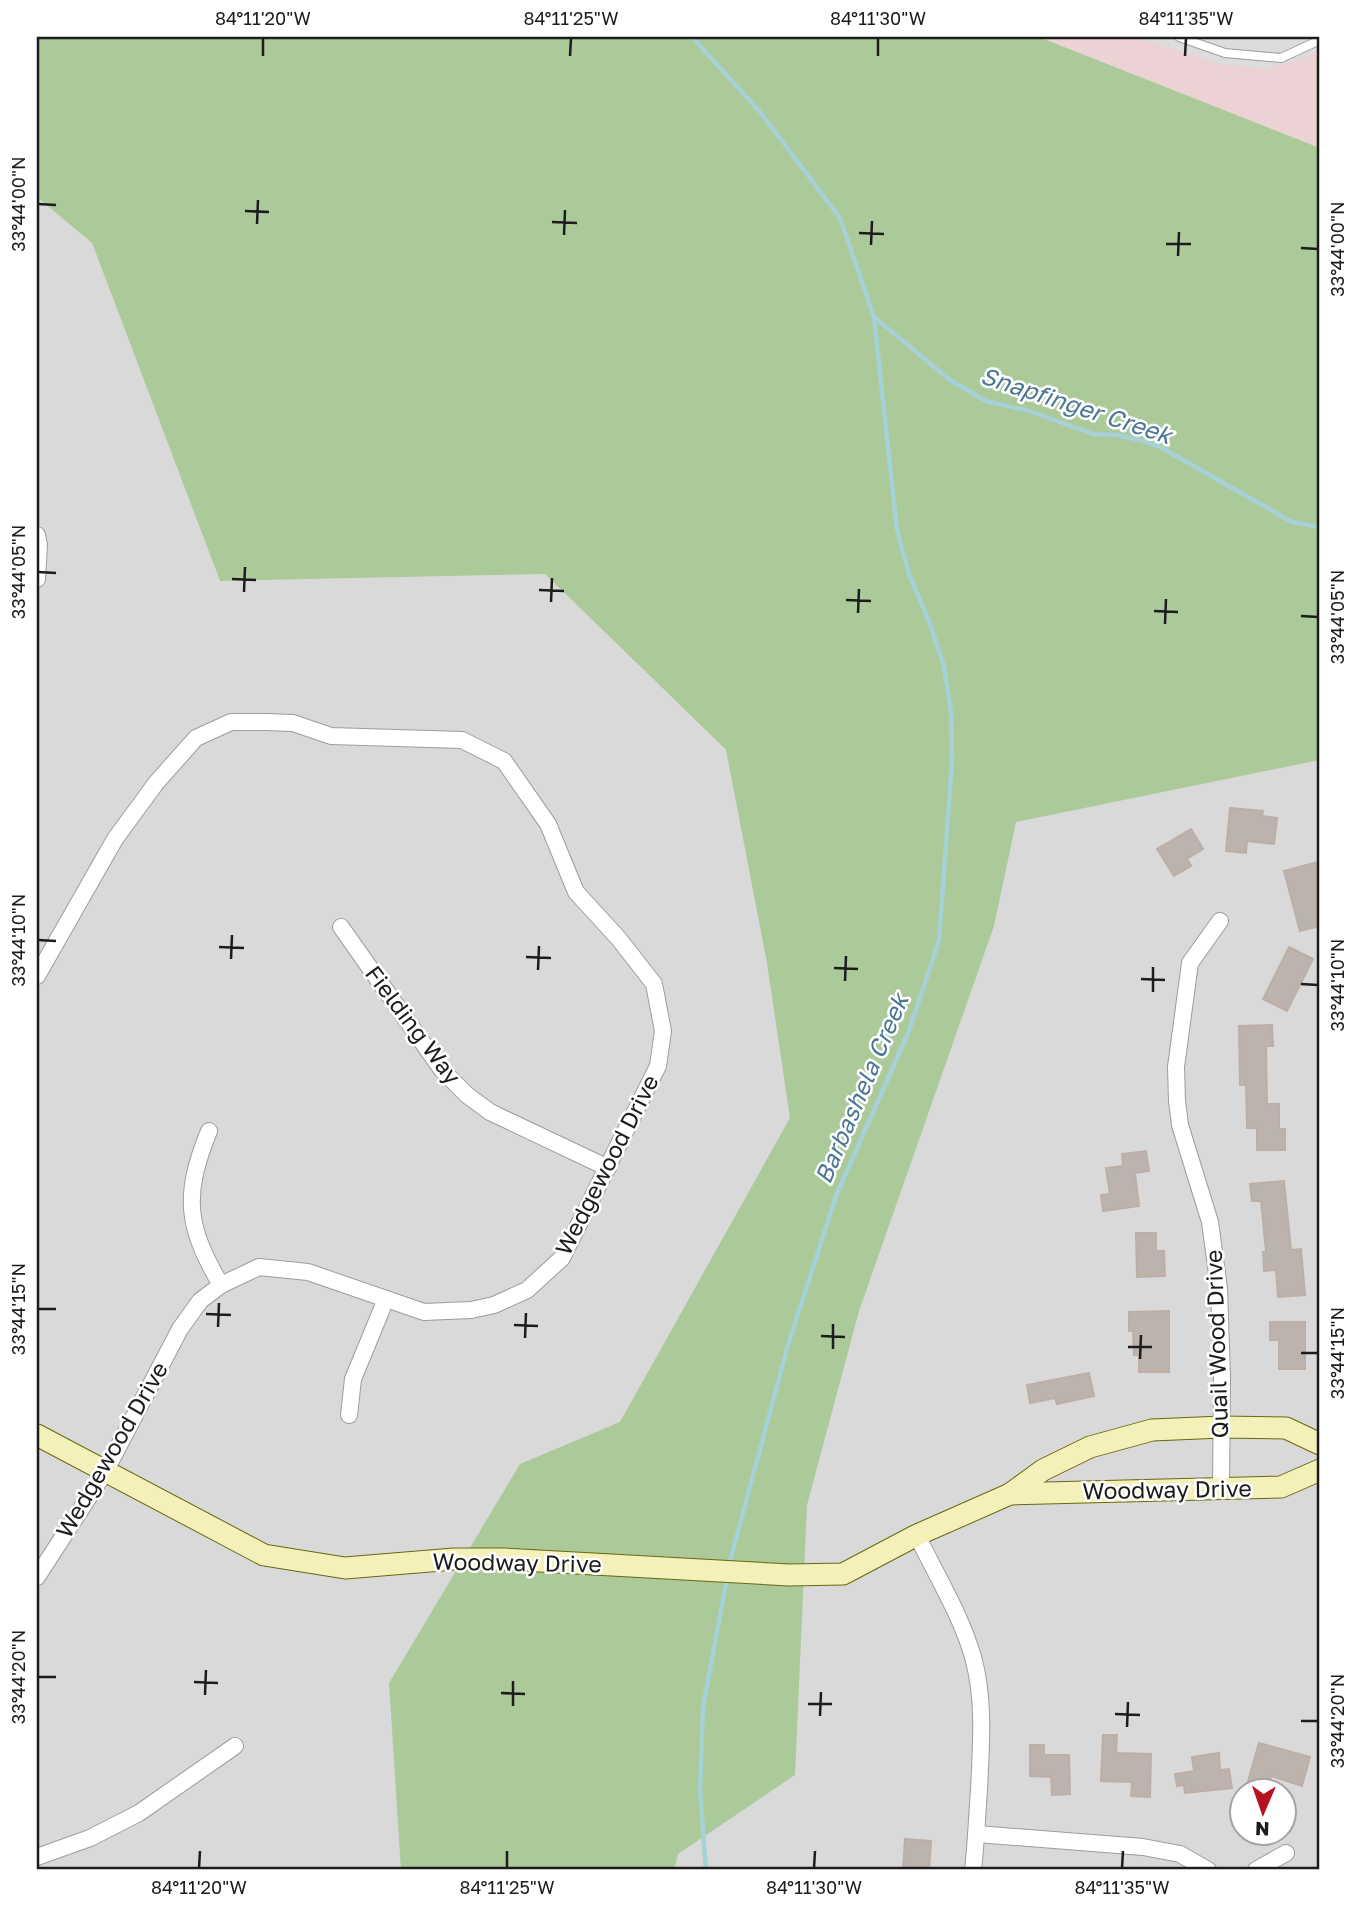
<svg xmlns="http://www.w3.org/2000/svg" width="1357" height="1907" font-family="'Golos Text',sans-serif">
<rect width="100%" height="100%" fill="#ece8e2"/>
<path fill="#dad9d9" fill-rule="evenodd" d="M 37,197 L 92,243 L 220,581 L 545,574 L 836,858 L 1320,760 L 1320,1870 L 37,1870 ZM 1242,1792 L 1284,1792 L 1284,1834 L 1242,1834 Z"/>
<path fill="#ecd2d4" d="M 1039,37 L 1320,37 L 1320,148 Z"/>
<path fill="#acc99a" d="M 37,37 L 1039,37 L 1320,148 L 1320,760 L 1016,822 L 994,926 L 859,1311 L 807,1505 L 795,1775 L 678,1854 L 674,1870 L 401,1870 L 389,1683 L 520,1464 L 620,1422 L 790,1118 L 767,963 L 726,750 L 545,574 L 220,581 L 92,243 L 37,197 Z"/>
<path fill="#dcdcdc" d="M 1134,37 L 1320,37 L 1320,51 L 1305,58 L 1268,69 L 1224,65 Z"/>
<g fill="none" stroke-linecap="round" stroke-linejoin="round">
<g stroke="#a6d1d7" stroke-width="4.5">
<path d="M 692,37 L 761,113 L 840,218 L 874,317 L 950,380 L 986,401 L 1029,411 L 1093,434 L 1117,435 L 1140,440 L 1162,448 L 1292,522 L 1320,527"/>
<path d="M 729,1565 L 788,1345 L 836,1196 L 909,1031 L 939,941 L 952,761 L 951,713 L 944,666 L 929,621 L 910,577 L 897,531 L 874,317"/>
<path d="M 706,1870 L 700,1790 L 703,1707 L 727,1578"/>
</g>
</g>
<g fill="#bcb3af" stroke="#bdaea6" stroke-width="2">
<path d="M 1230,808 L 1263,811 L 1262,816 L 1277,818 L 1274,844 L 1247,841 L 1246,853 L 1226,851 Z"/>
<path d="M 1191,829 L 1203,849 L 1187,859 L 1191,866 L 1174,876 L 1157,849 Z"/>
<path d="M 1318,862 L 1320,870 L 1320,926 L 1300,931 L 1284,871 Z"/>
<path d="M 1289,947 L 1313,959 L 1287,1011 L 1263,999 Z"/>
<path d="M 1272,1025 L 1273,1046 L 1266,1046 L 1267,1104 L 1279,1104 L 1279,1129 L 1285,1129 L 1285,1150 L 1257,1150 L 1257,1128 L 1247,1128 L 1246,1085 L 1240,1085 L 1239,1026 Z"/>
<path d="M 1146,1151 L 1149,1171 L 1135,1173 L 1139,1206 L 1103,1211 L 1101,1195 L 1110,1194 L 1106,1168 L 1123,1166 L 1122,1154 Z"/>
<path d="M 1284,1181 L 1291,1250 L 1301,1249 L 1305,1295 L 1278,1297 L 1276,1270 L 1264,1271 L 1263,1252 L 1266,1252 L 1261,1201 L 1252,1201 L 1250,1184 Z"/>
<path d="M 1136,1233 L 1156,1233 L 1156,1251 L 1164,1251 L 1165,1276 L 1137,1277 Z"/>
<path d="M 1169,1311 L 1169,1372 L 1139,1372 L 1139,1355 L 1134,1355 L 1133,1331 L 1129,1331 L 1129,1312 Z"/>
<path d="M 1270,1322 L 1305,1322 L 1305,1369 L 1279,1369 L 1279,1340 L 1270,1340 Z"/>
<path d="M 1089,1373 L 1094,1396 L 1057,1404 L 1055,1398 L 1030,1403 L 1027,1385 Z"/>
<path d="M 1103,1735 L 1117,1735 L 1116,1753 L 1151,1754 L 1150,1797 L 1131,1796 L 1132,1782 L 1101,1781 Z"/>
<path d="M 1259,1743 L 1310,1757 L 1302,1786 L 1271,1776 L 1267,1791 L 1246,1788 Z"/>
<path d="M 1030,1745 L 1044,1745 L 1044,1755 L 1069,1755 L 1070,1794 L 1052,1795 L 1051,1777 L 1030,1776 Z"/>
<path d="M 1219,1753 L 1220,1770 L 1229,1769 L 1232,1788 L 1185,1793 L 1184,1785 L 1177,1786 L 1175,1774 L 1194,1771 L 1192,1757 Z"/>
<path d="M 905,1839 L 931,1841 L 929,1870 L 903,1870 Z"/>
</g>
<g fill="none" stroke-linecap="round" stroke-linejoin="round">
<g stroke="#9d9d9d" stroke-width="10">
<path id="lane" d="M 1179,37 L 1225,53 L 1281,58 L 1320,40"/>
</g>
<g stroke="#9d9d9d" stroke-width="18">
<g id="street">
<path d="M 37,535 L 39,545 L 37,579"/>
<path d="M 1220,921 L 1190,963 L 1176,1067 L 1177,1101 L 1180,1125 L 1210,1222 L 1219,1288 L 1222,1377 L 1221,1488"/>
<path d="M 341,927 L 442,1070 L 467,1095 L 490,1112 L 608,1168"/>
<path d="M 37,976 L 115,839 L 156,783 L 196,738 L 231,722 L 266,722 L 293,723 L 331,736 L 462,740 L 504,761 L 548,824 L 576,892 L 619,939 L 654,984 L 663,1031 L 658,1066 L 562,1258 L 527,1290 L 494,1305 L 471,1310 L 424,1312 L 308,1272 L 259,1267 L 221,1285 L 200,1301 L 180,1329 L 105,1472 L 37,1577"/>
<path d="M 209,1131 C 183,1195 186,1226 221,1285"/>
<path d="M 349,1415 L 353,1379 L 386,1299"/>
<path d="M 917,1535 C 936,1575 961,1615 973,1657 C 985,1700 981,1746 979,1790 C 977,1817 976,1843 973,1870"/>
<path d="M 977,1834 L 1143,1847 L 1180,1854 L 1208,1870"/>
<path d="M 37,1857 L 90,1838 L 139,1813 L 235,1746"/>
<path d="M 1256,1870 L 1286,1853"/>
</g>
</g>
<g stroke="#67680e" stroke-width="23">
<g id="secondary">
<path d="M 37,1435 L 264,1555 L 345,1568 L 454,1559 L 504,1559 L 789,1575 L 843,1574 L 917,1535 L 1010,1494 L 1043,1470 L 1090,1447 L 1152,1430 L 1222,1427 L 1286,1428 L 1320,1444"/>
<path d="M 1010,1494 L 1281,1487 L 1320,1470"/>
</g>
</g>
<use href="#lane" stroke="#fff" stroke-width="8"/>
<use href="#street" stroke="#fff" stroke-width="16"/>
<use href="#secondary" stroke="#f3f1b9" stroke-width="21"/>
</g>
<path fill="none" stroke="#1c1c1c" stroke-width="2.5" d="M 263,56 L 263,38M 570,56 L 571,38M 878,56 L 878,38M 1185,56 L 1186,38M 38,204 L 56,205M 245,211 L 269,212M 552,222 L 577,223M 257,224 L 258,200M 859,233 L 884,234M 564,235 L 565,210M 1166,244 L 1191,244M 871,245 L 872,221M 1301,248 L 1318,249M 1178,256 L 1179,232M 38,572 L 56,573M 232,579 L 256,580M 539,590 L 564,591M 244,592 L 245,567M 846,600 L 871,601M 551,602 L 552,578M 1154,611 L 1178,612M 858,613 L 859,589M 1301,616 L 1318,617M 1165,624 L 1166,599M 38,940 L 56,941M 219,947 L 244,948M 526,957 L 551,958M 231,959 L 232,935M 834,968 L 858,969M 538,970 L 539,946M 1141,979 L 1165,980M 845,981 L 846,956M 1301,984 L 1318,985M 1153,992 L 1153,967M 38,1309 L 56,1309M 206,1314 L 231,1315M 514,1325 L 538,1326M 218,1327 L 219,1303M 821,1336 L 845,1337M 525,1338 L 526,1313M 1128,1347 L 1152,1347M 833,1349 L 833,1324M 1301,1353 L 1318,1353M 1140,1359 L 1141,1335M 38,1677 L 56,1677M 194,1682 L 218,1683M 501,1693 L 525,1694M 205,1695 L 206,1670M 808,1704 L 832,1704M 513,1706 L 513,1681M 1115,1714 L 1140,1715M 820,1716 L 821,1692M 1301,1721 L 1318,1721M 1127,1727 L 1128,1702M 199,1868 L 200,1851M 507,1868 L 507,1851M 814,1868 L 815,1851M 1122,1868 L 1123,1851"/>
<g text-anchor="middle" stroke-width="5" stroke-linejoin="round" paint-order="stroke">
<g font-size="23" fill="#1c1c1c" stroke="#fff">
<text transform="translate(413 1025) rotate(53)" y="8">Fielding Way</text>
<text transform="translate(607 1165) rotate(-63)" y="8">Wedgewood Drive</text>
<text transform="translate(1217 1344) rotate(-92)" y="8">Quail Wood Drive</text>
<text transform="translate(112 1450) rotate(-60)" y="8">Wedgewood Drive</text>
<text transform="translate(1167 1490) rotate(-1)" y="8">Woodway Drive</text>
<text transform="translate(517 1563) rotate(1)" y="8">Woodway Drive</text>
</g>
<g font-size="24" font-style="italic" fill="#4b7794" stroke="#fff">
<text transform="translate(1076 406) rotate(18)" y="8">Snapfinger Creek</text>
<text transform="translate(862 1089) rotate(-67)" y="8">Barbashela Creek</text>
</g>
</g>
<rect width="1357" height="1907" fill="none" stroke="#ffffff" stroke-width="77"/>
<g transform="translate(1263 1812) rotate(182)"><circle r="33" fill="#ffffff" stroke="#a4a4a4" stroke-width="2"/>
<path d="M0-5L12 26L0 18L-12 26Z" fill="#b71121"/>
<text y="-10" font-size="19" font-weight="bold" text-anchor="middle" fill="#1c1c1c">N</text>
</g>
<rect x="38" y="38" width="1280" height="1830" fill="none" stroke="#1c1c1c" stroke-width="2.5"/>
<g font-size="18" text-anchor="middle" fill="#1c1c1c">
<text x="263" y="25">84°11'20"W</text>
<text x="571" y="25">84°11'25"W</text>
<text x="878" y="25">84°11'30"W</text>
<text x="1186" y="25">84°11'35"W</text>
<text transform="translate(19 204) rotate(-90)" y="6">33°44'00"N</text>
<text transform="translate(1338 249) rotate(-90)" y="6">33°44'00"N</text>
<text transform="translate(19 572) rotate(-90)" y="6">33°44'05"N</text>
<text transform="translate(1338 617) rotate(-90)" y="6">33°44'05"N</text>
<text transform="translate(19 940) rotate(-90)" y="6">33°44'10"N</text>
<text transform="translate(1338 985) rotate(-90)" y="6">33°44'10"N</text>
<text transform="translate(19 1309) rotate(-90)" y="6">33°44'15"N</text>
<text transform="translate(1338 1353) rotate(-90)" y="6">33°44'15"N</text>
<text transform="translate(19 1677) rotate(-90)" y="6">33°44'20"N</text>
<text transform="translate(1338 1721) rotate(-90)" y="6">33°44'20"N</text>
<text x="199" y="1894">84°11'20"W</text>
<text x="507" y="1894">84°11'25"W</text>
<text x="814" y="1894">84°11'30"W</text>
<text x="1122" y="1894">84°11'35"W</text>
</g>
</svg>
